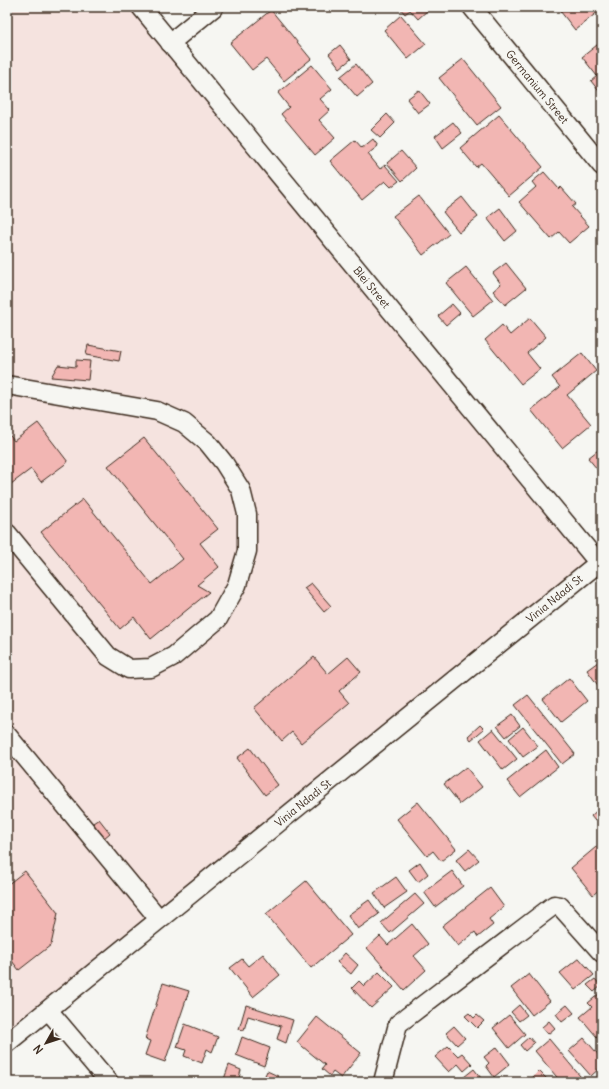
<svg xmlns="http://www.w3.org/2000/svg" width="609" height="1089" font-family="Delius,sans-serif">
<rect width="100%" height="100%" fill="#f6f6f2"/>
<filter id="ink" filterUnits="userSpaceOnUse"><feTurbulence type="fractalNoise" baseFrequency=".025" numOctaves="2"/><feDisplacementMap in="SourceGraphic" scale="8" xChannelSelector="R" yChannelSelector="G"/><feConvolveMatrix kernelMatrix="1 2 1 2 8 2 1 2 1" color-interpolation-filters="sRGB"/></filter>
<g filter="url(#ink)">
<path fill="#f5e3df" d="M 7,7 L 141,7 L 599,563 L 7,1043 Z"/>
<g fill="#f2b6b3" stroke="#3b2a1e">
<path d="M 329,7 L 341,7 L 331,11 Z"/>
<path d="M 399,7 L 425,7 L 428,10 L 418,19 L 410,10 L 405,14 Z"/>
<path d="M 544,7 L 553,7 L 548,12 Z"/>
<path d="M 557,7 L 596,7 L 599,11 L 575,30 Z"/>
<path d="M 271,10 L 311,59 L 284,81 L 266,59 L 252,70 L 230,43 Z"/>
<path d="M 401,15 L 426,44 L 408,59 L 384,30 Z"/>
<path d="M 602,41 L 602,95 L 591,81 L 597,76 L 582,57 Z"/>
<path d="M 340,45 L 351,59 L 340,68 L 329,54 Z"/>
<path d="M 463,59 L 501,106 L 477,125 L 439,78 Z"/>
<path d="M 356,64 L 372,84 L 357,97 L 340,77 Z"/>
<path d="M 312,65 L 332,89 L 320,99 L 330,110 L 319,120 L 335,138 L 315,155 L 281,114 L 289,107 L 278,93 Z"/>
<path d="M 419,90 L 430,104 L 418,113 L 407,99 Z"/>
<path d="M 387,114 L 395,123 L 380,138 L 371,130 Z"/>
<path d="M 499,115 L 543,167 L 509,196 L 481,163 L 476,167 L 460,148 Z"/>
<path d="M 453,122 L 462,133 L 443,148 L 435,136 Z"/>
<path d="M 373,139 L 378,146 L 368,154 L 380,169 L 385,165 L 399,181 L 391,187 L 385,181 L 362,200 L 330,161 L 355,140 L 362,148 Z"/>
<path d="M 401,151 L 416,168 L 402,181 L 387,163 Z"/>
<path d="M 544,172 L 559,189 L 561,187 L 576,204 L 572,207 L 589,226 L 569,243 L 559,232 L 551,239 L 519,202 L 536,187 L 532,182 Z"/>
<path d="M 419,196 L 449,234 L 423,255 L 393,216 Z"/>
<path d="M 462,197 L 478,217 L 459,232 L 443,212 Z"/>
<path d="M 500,208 L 517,231 L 505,241 L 487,218 Z"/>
<path d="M 506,263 L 526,288 L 505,305 L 493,291 L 501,284 L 493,273 Z"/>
<path d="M 466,267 L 493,300 L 473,316 L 446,283 Z"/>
<path d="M 452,304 L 460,313 L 446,325 L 438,316 Z"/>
<path d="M 530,318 L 546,337 L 527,353 L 540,369 L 521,384 L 485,340 L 502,325 L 510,335 Z"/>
<path d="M 88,345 L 121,351 L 119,361 L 86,355 Z"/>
<path d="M 582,353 L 596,371 L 567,395 L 591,424 L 562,448 L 531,410 L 560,387 L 552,377 Z"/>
<path d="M 76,360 L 90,361 L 88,380 L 51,377 L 58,365 L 76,367 Z"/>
<path d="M 38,423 L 68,462 L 41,482 L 31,469 L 7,487 L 7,432 L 14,441 Z"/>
<path d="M 144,438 L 218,529 L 200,543 L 219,567 L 197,585 L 209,592 L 151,639 L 134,617 L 120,629 L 41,532 L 83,499 L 152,584 L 183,559 L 108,466 Z"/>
<path d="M 602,447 L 602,475 L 588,458 Z"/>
<path d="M 311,583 L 331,606 L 324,612 L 304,588 Z"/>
<path d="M 314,657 L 328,674 L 348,657 L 361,672 L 339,691 L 349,703 L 301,743 L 292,732 L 282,741 L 254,708 Z"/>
<path d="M 602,659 L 602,691 L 587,670 Z"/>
<path d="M 569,678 L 587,701 L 561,722 L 543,699 Z"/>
<path d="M 528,695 L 575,754 L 562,764 L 515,705 Z"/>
<path d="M 512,715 L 520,726 L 506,737 L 497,726 Z"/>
<path d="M 480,725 L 484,729 L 471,740 L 468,736 Z"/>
<path d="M 523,727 L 538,746 L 523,757 L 509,739 Z"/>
<path d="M 493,729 L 517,759 L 503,770 L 480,740 Z"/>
<path d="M 250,748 L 278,785 L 265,795 L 237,758 Z"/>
<path d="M 546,750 L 558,767 L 520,797 L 507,781 Z"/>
<path d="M 466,767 L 482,787 L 460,804 L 444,784 Z"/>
<path d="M 418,802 L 456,849 L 441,861 L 433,851 L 427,856 L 397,819 Z"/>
<path d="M 602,806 L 602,816 L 595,821 L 591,816 Z"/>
<path d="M 99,819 L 110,833 L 104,838 L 93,823 Z"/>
<path d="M 602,842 L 602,887 L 593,895 L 571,868 Z"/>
<path d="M 469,849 L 479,860 L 465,871 L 456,860 Z"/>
<path d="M 420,862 L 428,874 L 418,882 L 409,870 Z"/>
<path d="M 25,871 L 58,913 L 51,945 L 19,970 L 12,961 L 7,964 L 7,885 Z"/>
<path d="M 452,871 L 463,886 L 435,907 L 424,892 Z"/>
<path d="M 396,877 L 407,892 L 384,908 L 374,893 Z"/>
<path d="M 306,881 L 351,935 L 311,968 L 266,914 Z"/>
<path d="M 490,888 L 504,907 L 489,919 L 493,925 L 478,937 L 475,932 L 458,946 L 442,926 Z"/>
<path d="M 415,894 L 424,904 L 390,933 L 381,923 Z"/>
<path d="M 369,900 L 379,914 L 358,929 L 348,915 Z"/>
<path d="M 412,924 L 428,944 L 414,956 L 426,970 L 404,990 L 367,948 L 380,936 L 388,945 Z"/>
<path d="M 345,953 L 358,965 L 351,974 L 337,962 Z"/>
<path d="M 263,954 L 280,975 L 253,997 L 230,968 L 242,959 L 248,966 Z"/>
<path d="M 579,958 L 594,975 L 575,990 L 560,973 Z"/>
<path d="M 379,972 L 394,987 L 371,1008 L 352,988 L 359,981 L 364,986 Z"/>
<path d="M 529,974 L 550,1001 L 532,1015 L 511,988 Z"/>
<path d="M 595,979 L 601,986 L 594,992 L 587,985 Z"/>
<path d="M 163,983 L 189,991 L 165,1062 L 145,1055 L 150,1041 L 145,1039 Z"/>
<path d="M 600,993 L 602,996 L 602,1043 L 580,1017 L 592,1007 L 588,1003 Z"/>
<path d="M 246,1005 L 293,1020 L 286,1043 L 277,1039 L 281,1026 L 248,1016 L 244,1030 L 239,1029 Z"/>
<path d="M 519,1005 L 527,1015 L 519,1021 L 511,1012 Z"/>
<path d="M 567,1005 L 574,1013 L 562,1022 L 556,1014 Z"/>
<path d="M 469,1013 L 474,1018 L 477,1015 L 484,1021 L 477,1028 L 465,1016 Z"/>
<path d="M 509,1015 L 525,1034 L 509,1048 L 493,1028 Z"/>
<path d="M 317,1017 L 361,1053 L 341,1078 L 333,1072 L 330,1076 L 322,1069 L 325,1065 L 297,1042 Z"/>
<path d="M 549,1021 L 555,1028 L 548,1034 L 542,1027 Z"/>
<path d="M 185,1024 L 218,1037 L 212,1052 L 207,1049 L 202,1063 L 184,1056 L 186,1050 L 177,1047 Z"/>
<path d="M 454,1026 L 465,1038 L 457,1045 L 446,1033 Z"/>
<path d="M 242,1037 L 270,1048 L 264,1066 L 236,1055 Z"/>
<path d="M 529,1037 L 534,1043 L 525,1051 L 520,1045 Z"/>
<path d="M 584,1038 L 602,1059 L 602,1066 L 591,1076 L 569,1051 Z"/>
<path d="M 549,1039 L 585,1082 L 561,1082 L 535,1051 Z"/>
<path d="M 448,1046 L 458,1056 L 462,1053 L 472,1064 L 464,1071 L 458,1064 L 449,1072 L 435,1057 Z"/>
<path d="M 497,1047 L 510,1064 L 494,1077 L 486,1066 L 489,1063 L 484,1057 Z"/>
<path d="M 229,1065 L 241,1070 L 238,1082 L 223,1082 Z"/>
<path d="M 474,1069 L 484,1082 L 460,1082 L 459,1081 Z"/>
<path d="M 267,1071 L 278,1076 L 275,1082 L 262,1082 Z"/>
<path d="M 539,1071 L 550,1082 L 528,1082 Z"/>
<path d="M 71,1077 L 75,1082 L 65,1082 Z"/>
<path d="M 499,1077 L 504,1082 L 495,1082 Z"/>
</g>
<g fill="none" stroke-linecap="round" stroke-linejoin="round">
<g stroke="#3b2a1e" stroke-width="21">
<g id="minor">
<path id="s1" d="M 141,7 L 602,567"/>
<path id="s2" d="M 472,7 L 602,166"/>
<path d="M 170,43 L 214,7"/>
<path d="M 7,385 L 157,411 L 184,423 L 208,443 L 224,463 L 241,490 L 247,514 L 247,551 L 237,585 L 218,619 L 174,656 L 151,668 L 129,669 L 108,656 L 7,533"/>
<path d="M 7,735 L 159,919"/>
<path d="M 48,1010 L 109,1082"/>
<path id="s3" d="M 7,1043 L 602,560"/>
<path d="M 383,1082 L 398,1024 L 554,905 L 560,906 L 602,953"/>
</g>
</g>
<use href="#minor" stroke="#f6f6f2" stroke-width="18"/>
</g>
</g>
<g text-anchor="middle" stroke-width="3" stroke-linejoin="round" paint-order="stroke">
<g font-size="11" fill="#3b2a1e" stroke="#f6f6f2">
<text dy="4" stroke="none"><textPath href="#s2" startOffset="103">Germanium Street</textPath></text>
<text dy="4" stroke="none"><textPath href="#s1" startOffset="363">Blei Street</textPath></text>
<text dy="4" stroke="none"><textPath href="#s3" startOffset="705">Vinia Ndadi St</textPath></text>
<text dy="4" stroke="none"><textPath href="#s3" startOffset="381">Vinia Ndadi St</textPath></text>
</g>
</g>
<rect width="609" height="1089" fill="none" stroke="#f6f6f2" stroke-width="24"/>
<rect x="12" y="12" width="585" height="1065" fill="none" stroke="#3b2a1e" stroke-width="1.5" filter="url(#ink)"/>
<g transform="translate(46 1043) rotate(231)" stroke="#f6f6f2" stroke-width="3" paint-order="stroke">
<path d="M0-3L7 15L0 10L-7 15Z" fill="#3b2a1e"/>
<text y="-6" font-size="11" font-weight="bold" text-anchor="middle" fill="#3b2a1e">N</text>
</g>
</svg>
